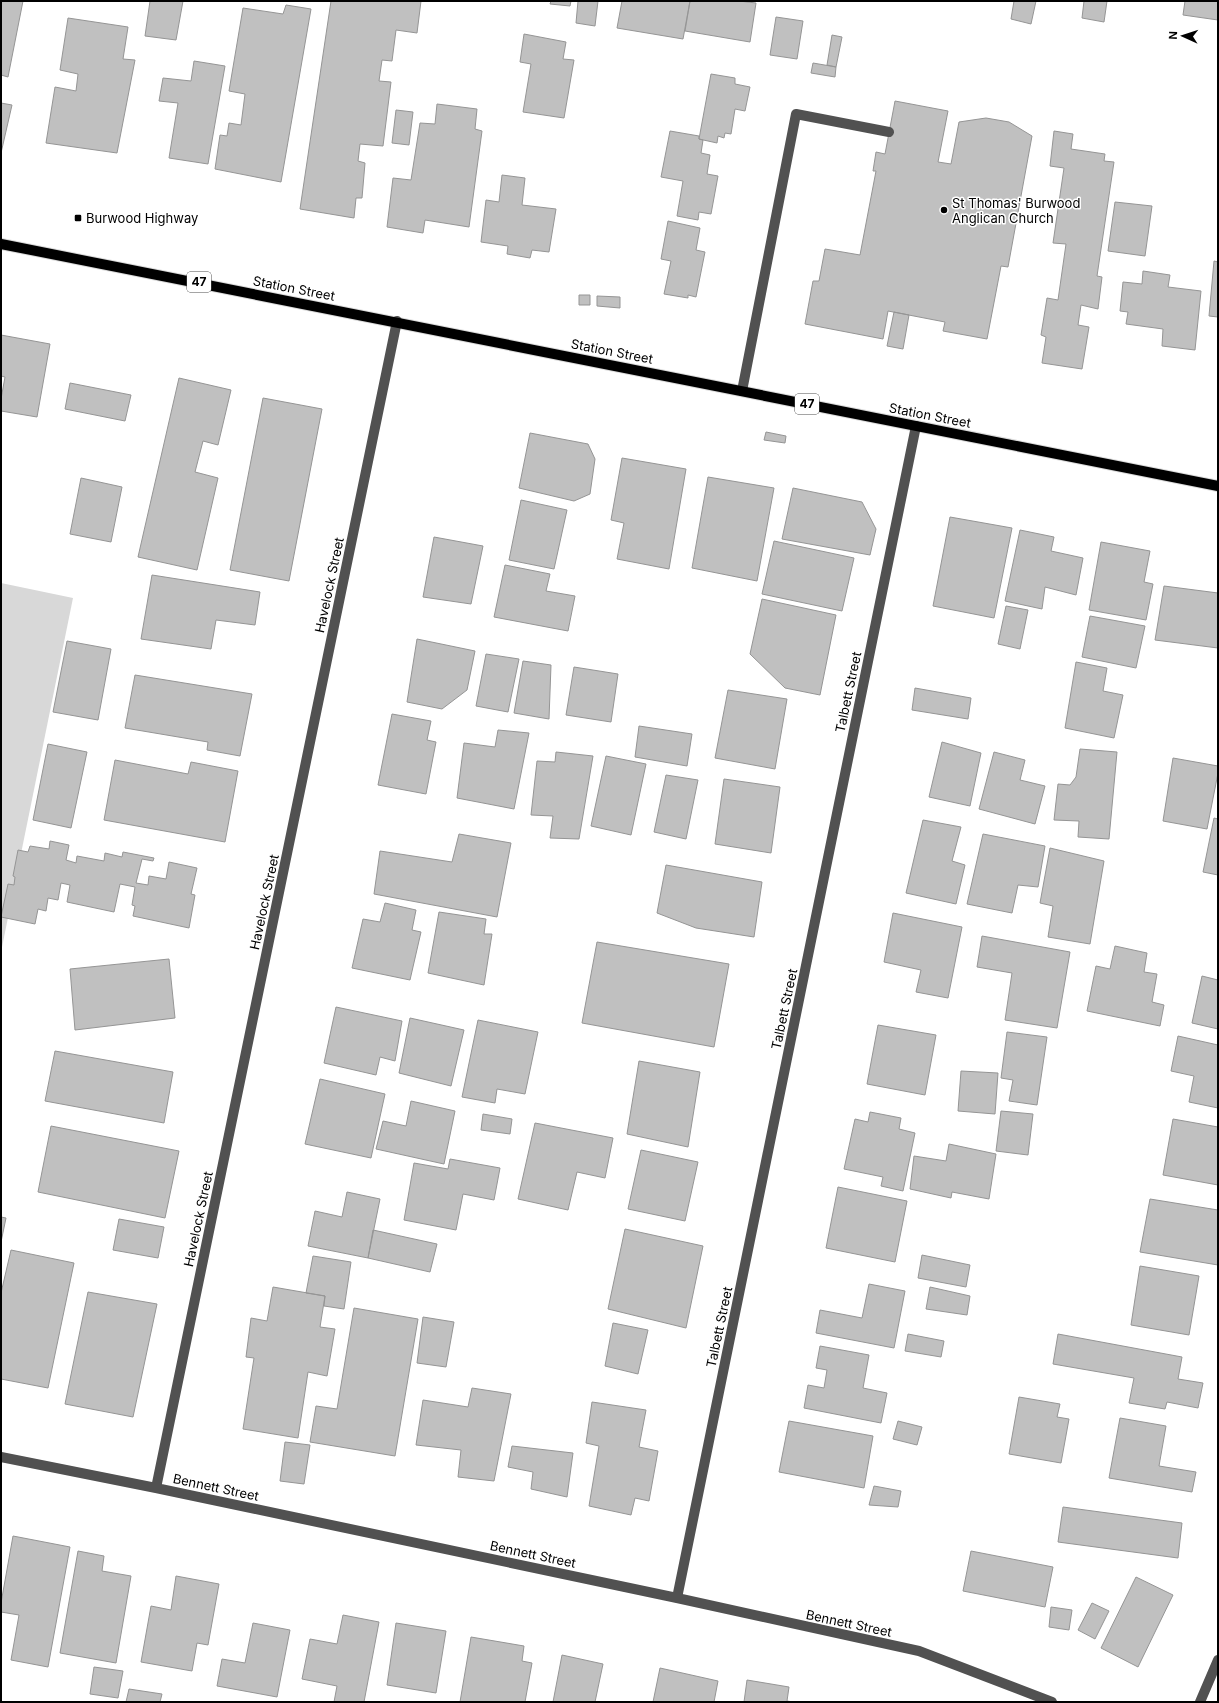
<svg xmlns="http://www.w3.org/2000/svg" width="1219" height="1703" font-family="Inter,sans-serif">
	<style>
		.green { fill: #d8d8d8 }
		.building { fill: #c0c0c0; stroke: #959595 }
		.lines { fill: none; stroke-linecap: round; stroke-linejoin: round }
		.major-casing { stroke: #dbdbdb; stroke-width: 12 }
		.minor { stroke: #515151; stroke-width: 10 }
		.major { stroke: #000; stroke-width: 10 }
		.poi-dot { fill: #000; stroke: #fff; stroke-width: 1.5 }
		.labels { text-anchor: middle; stroke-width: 3; stroke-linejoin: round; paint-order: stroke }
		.shield { fill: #fff; stroke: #4c4c4c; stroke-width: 1 }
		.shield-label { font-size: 12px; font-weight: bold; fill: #000 }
		.poi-label { font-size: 13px; fill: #000; stroke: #fff; text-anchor: start }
		.street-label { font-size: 13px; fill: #000; stroke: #fff }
	</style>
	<rect width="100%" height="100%" fill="#fff"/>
	<!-- green -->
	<path class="green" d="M1 583 73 598 1 952Z"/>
	<!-- building -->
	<path class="building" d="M1 1H23L8 77 1 75Z
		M150 1H183L176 40 145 36Z
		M331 1H421L417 33 396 30 392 61 382 60 379 81 391 82 383 146 360 144 358 161 365 163 362 198H356L354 218 300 209Z
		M551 1H571L570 6 550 4Z
		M578 1H598L595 26 576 23Z
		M622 1H690L683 39 617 28Z
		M690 1H739L756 3 750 42 685 31Z
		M1014 1H1036L1031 24 1011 19Z
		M1084 1H1107L1104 22 1082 18Z
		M1185 1H1218V20L1183 15Z
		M286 5 311 9 281 182 215 169 220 135 227 136 229 123 241 125 245 94 229 91 243 8 283 14Z
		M776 17 803 21 797 59 770 55Z
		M68 18 128 27 123 59 135 60 117 153 46 143 55 87 76 91 78 74 60 70Z
		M524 34 566 42 563 59 574 60 564 118 523 112 531 64 520 62Z
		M832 35 842 37 836 67 827 65Z
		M194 61 225 66 208 164 169 158 178 103 159 101 163 78 191 81Z
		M813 63 836 67 835 77 811 73Z
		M711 74 735 78V84L750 87 745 111 735 109 731 134 725 133 724 138 718 136 717 143 699 139Z
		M895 101 948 111 938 162 951 164 959 122 986 118 1009 122 1032 136 1008 267 1001 266 987 339 943 331 945 322 888 311 883 339 805 324 813 281H819L825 249 860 255 876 171H873L876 152 885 154Z
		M1 103 12 105 1 153Z
		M437 104 477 109 475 129 482 131 469 227 425 220 423 233 387 227 393 178 411 180 420 123 435 124Z
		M396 110 413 112 409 145 392 143Z
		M670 131 699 136V139L703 140 701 153 710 155 707 174 718 176 711 214 699 212 698 220 677 216 683 181 661 177Z
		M1054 131 1073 134 1071 149 1105 154 1104 161 1114 162 1097 276 1102 277 1098 309 1081 305 1078 325 1089 327 1082 369 1042 363 1046 337 1041 335 1047 298 1058 300 1066 244 1053 243 1064 168 1050 166Z
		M502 175 525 178 522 205 556 209 549 252 532 250 530 258 507 254 508 246 481 242 486 200 499 202Z
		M1115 202 1152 206 1145 256 1108 251Z
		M668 221 700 228 696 250 705 252 696 297 688 295V298L664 294 671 261 661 259Z
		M1214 261 1218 262V317L1209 316Z
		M1143 271 1170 275 1168 287 1201 291 1195 350 1162 346 1163 329 1126 324 1128 312 1120 311 1123 282 1142 284Z
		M579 295H590V305H579Z
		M597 296 620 297V308L597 306Z
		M894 312 909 315 903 349 887 346Z
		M1 335 50 344 37 417 1 411V399L5 377 1 376Z
		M179 378 231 390 218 445 203 441 195 472 218 478 197 570 138 557Z
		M70 383 131 395 125 421 65 409Z
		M263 398 322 409 289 581 230 570Z
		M766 432 786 436 785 443 764 440Z
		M530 433 588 444 595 459 590 494 574 501 519 488Z
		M622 458 686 469 669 569 617 559 624 523 611 520Z
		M708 477 774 488 757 581 692 568Z
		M81 478 122 487 111 542 70 534Z
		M793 488 862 502 876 529 870 555 782 539Z
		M521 500 567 510 554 569 509 560Z
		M950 517 1012 528 994 618 933 606Z
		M1020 530 1054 537 1051 551 1083 558 1076 595 1045 587 1042 609 1005 601Z
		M434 537 483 546 471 604 423 597Z
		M774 541 854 558 842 611 762 594Z
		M1101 542 1150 551 1144 582 1153 584 1146 620 1089 610Z
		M505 565 550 574 546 591 575 596 568 631 494 617Z
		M152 575 260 592 255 625 216 620 211 649 141 639Z
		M1164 586 1218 593V648L1155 640Z
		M762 599 836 615 820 695 785 688 750 654Z
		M1006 606 1028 610 1020 649 998 644Z
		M1090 616 1145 626 1136 668 1082 657Z
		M417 639 475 651 467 690 442 709 407 702Z
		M67 641 111 649 98 720 53 712Z
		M486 654 519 659 508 712 476 706Z
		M523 661 551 665 549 719 514 713Z
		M1076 662 1107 668 1103 691 1123 695 1114 738 1065 728Z
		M574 667 618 674 611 722 566 715Z
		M135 675 252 694 240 756 207 750 208 742 125 728Z
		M915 688 971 698 968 719 912 710Z
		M728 690 787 699 775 769 715 758Z
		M392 714 431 721 427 740 436 742 426 794 378 785Z
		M639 726 692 734 687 766 635 757Z
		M498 730 529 733 514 809 457 798 464 743 495 747Z
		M942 742 981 753 970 806 929 797Z
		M48 744 87 752 71 828 33 820Z
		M1080 749 1117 752 1109 839 1078 837 1079 821 1054 820 1058 784 1070 785 1076 777Z
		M556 752 593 756 579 839 550 838 553 816 531 815 537 761 555 762Z
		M994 752 1025 760 1020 780 1045 786 1035 824 979 809Z
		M606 756 646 764 631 835 591 826Z
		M1173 758 1218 766V773L1207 829 1163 821Z
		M115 760 188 774 191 762 238 771 225 842 104 820Z
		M666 775 698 780 686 839 654 832Z
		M724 779 780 787 771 853 715 844Z
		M1214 818 1218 819V875L1203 872Z
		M923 820 961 827 952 861 965 865 956 904 906 893Z
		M459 834 511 843 497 917 374 894 380 851 452 862Z
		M983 834 1045 846 1038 887 1018 885 1012 913 967 904Z
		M50 841 69 845 66 860 76 863 77 856 104 861 105 853 122 857 123 852 154 858 153 861 142 859 136 883 148 885 149 876 166 879 169 862 197 868 191 894 195 895 189 928 133 916 135 906 132 905 135 887 120 884 114 912 67 902 70 885 61 883 58 900 48 898 46 911 38 909 35 924 1 917 8 884 14 885 15 877 13 876 18 850 28 852 30 846 49 849Z
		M1050 848 1104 861 1090 944 1048 937 1053 906 1040 903Z
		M666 865 762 882 754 937 696 928 657 913Z
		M385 903 416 910 412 930 421 932 410 980 352 968 363 919 380 922Z
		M439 912 486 919 484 934H492L484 985 428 973Z
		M893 913 962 927 948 998 916 992 921 970 884 962Z
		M982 936 1070 952 1057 1028 1005 1020 1012 973 977 967Z
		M597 942 729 964 714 1047 582 1023Z
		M1115 946 1147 953 1144 972 1157 974 1152 1002 1164 1005 1160 1026 1087 1011 1096 966 1110 969Z
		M169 959 175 1018 75 1030 70 969Z
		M1202 976 1218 980V1029L1192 1023Z
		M336 1007 402 1021 395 1061 380 1057 376 1075 324 1063Z
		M410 1018 464 1030 451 1086 399 1073Z
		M478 1020 538 1032 525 1094 497 1089 495 1103 462 1097Z
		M878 1025 936 1035 925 1095 867 1084Z
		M1007 1032 1047 1037 1037 1105 1009 1101 1013 1080 1001 1078Z
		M1178 1036 1218 1045V1108L1189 1102 1194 1076 1171 1071Z
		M55 1051 173 1072 164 1123 45 1101Z
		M639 1061 700 1072 688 1147 627 1134Z
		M961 1071 998 1073 995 1114 958 1111Z
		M320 1079 385 1094 371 1158 305 1144Z
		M411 1101 455 1111 444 1164 376 1149 383 1121 406 1126Z
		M1001 1111 1033 1114 1028 1155 996 1151Z
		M870 1112 901 1118 899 1129 915 1133 903 1191 881 1186 883 1177 844 1169 855 1119 868 1122Z
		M483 1114 512 1119 510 1134 481 1130Z
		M1173 1119 1218 1127V1185L1163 1175Z
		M535 1123 613 1138 605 1178 577 1172 568 1210 518 1199Z
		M51 1126 179 1151 165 1218 38 1192Z
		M949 1144 996 1154 989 1199 952 1192 951 1198 910 1189 914 1156 946 1161Z
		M641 1150 698 1162 685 1221 628 1209Z
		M450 1159 500 1168 494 1200 463 1194 456 1230 404 1220 414 1163 448 1169Z
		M838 1187 907 1201 895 1262 826 1248Z
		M347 1192 380 1199 368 1258 308 1246 315 1211 342 1217Z
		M1150 1199 1218 1210V1265L1140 1252Z
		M1 1217 6 1218 1 1242Z
		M119 1219 164 1227 158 1258 113 1250Z
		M625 1229 703 1246 686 1328 608 1309Z
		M373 1230 437 1244 430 1272 368 1258Z
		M11 1250 74 1263 48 1388 1 1379V1293Z
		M922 1255 970 1265 966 1287 918 1278Z
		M313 1256 351 1262 344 1309 324 1306 325 1296 306 1293Z
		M1140 1266 1199 1276 1189 1335 1131 1325Z
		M869 1284 905 1291 894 1348 816 1333 820 1310 862 1318Z
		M273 1287 325 1296 320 1327 335 1329 327 1376 308 1372 298 1438 243 1429 254 1358 246 1357 251 1318 267 1321Z
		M930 1287 970 1296 967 1315 926 1309Z
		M88 1292 157 1304 133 1417 65 1404Z
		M354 1308 418 1319 395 1456 310 1442 316 1406 337 1409Z
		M423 1317 454 1322 446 1367 417 1363Z
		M613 1323 648 1330 638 1374 605 1366Z
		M908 1334 944 1341 941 1357 905 1351Z
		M1058 1334 1182 1357 1178 1379 1203 1383 1198 1408 1167 1402 1165 1409 1129 1403 1134 1378 1053 1364Z
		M820 1346 869 1355 863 1388 887 1393 881 1423 804 1408 808 1385 824 1388 827 1370 816 1368Z
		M472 1388 511 1394 494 1481 458 1477 461 1450 416 1445 423 1400 468 1407Z
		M1019 1397 1060 1404 1057 1417 1069 1419 1061 1463 1009 1454Z
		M592 1402 646 1410 639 1447 658 1451 649 1501 635 1498 631 1515 589 1506 599 1446 586 1443Z
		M1120 1418 1166 1426 1159 1466 1196 1472 1192 1492 1109 1478Z
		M789 1421 873 1436 864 1488 779 1472Z
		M898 1421 922 1427 917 1445 893 1439Z
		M285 1442 310 1445 304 1484 280 1481Z
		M512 1446 573 1453 567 1497 531 1489 533 1472 508 1467Z
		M874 1486 901 1491 898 1507 869 1505Z
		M1063 1507 1182 1523 1178 1558 1058 1542Z
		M13 1536 70 1547 48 1667 11 1660 19 1615 1 1612V1603Z
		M78 1551 104 1556 102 1571 131 1576 116 1663 60 1653Z
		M971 1551 1053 1567 1045 1607 963 1591Z
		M176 1576 219 1584 208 1645 197 1643 192 1671 141 1662 151 1606 171 1610Z
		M1136 1577 1173 1595 1138 1667 1101 1648Z
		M1092 1603 1109 1611 1095 1639 1078 1630Z
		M1051 1607 1072 1610 1069 1630 1049 1627Z
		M343 1615 379 1622 364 1702H334L337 1686 302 1679 310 1639 337 1644Z
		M253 1623 290 1630 277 1697 217 1686 222 1659 245 1663Z
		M396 1623 446 1631 436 1693 387 1685Z
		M471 1637 524 1646 522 1661 532 1663 525 1702H460Z
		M562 1655 603 1664 595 1702H553Z
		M94 1667 123 1671 118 1698 90 1694Z
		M660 1668 718 1681 714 1702H653Z
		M747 1680 789 1687 787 1701 793 1702H744Z
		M129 1689 162 1694 160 1702H126Z"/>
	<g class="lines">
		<defs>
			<path id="major" d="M1 244 1218 486"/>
		</defs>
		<!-- major casing -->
		<use href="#major" class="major-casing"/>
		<!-- minor -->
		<path class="minor" d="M742 391 796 114 889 132
			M1 1457 156 1488 677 1598 919 1651 1052 1702
			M156 1488 397 321
			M677 1598 916 426
			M1200 1702 1218 1660"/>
		<!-- major -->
		<use href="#major" class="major"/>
	</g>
	<!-- markers -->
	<g class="poi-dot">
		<circle cx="944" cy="210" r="4"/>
		<rect x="74" y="214" width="8" height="8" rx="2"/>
	</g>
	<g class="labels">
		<!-- shield labels -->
		<g class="shield">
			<rect x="187" y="272" width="24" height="20" rx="3"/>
			<rect x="795" y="394" width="24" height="20" rx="3"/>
		</g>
		<g class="shield-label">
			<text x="199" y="286">47</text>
			<text x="807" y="408">47</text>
		</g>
		<!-- poi labels -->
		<g class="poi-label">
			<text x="952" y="208">St Thomas' Burwood<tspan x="952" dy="15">Anglican Church</tspan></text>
			<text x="86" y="223">Burwood Highway</text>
		</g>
		<!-- street labels -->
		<g class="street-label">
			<text transform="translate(294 288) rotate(11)" y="5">Station Street</text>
			<text transform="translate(612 351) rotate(11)" y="5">Station Street</text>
			<text transform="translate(930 415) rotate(11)" y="5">Station Street</text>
			<text transform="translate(329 585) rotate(-78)" y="5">Havelock Street</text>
			<text transform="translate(848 692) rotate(-78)" y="5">Talbett Street</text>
			<text transform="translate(264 902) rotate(-78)" y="5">Havelock Street</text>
			<text transform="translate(784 1009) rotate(-78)" y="5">Talbett Street</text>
			<text transform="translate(198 1219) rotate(-78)" y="5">Havelock Street</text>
			<text transform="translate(719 1327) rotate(-78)" y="5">Talbett Street</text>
			<text transform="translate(216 1487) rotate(12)" y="5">Bennett Street</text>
			<text transform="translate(533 1554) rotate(12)" y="5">Bennett Street</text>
			<text transform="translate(849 1623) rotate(12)" y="5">Bennett Street</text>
		</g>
	</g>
	<!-- border -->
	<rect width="1219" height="1703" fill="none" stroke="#000000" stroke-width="4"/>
	<!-- north arrow -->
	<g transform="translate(1183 36) rotate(273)" stroke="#ffffff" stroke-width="3" paint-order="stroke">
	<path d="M0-3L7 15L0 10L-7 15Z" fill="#000000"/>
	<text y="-6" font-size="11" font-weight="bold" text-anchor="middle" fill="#000000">N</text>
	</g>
</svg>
